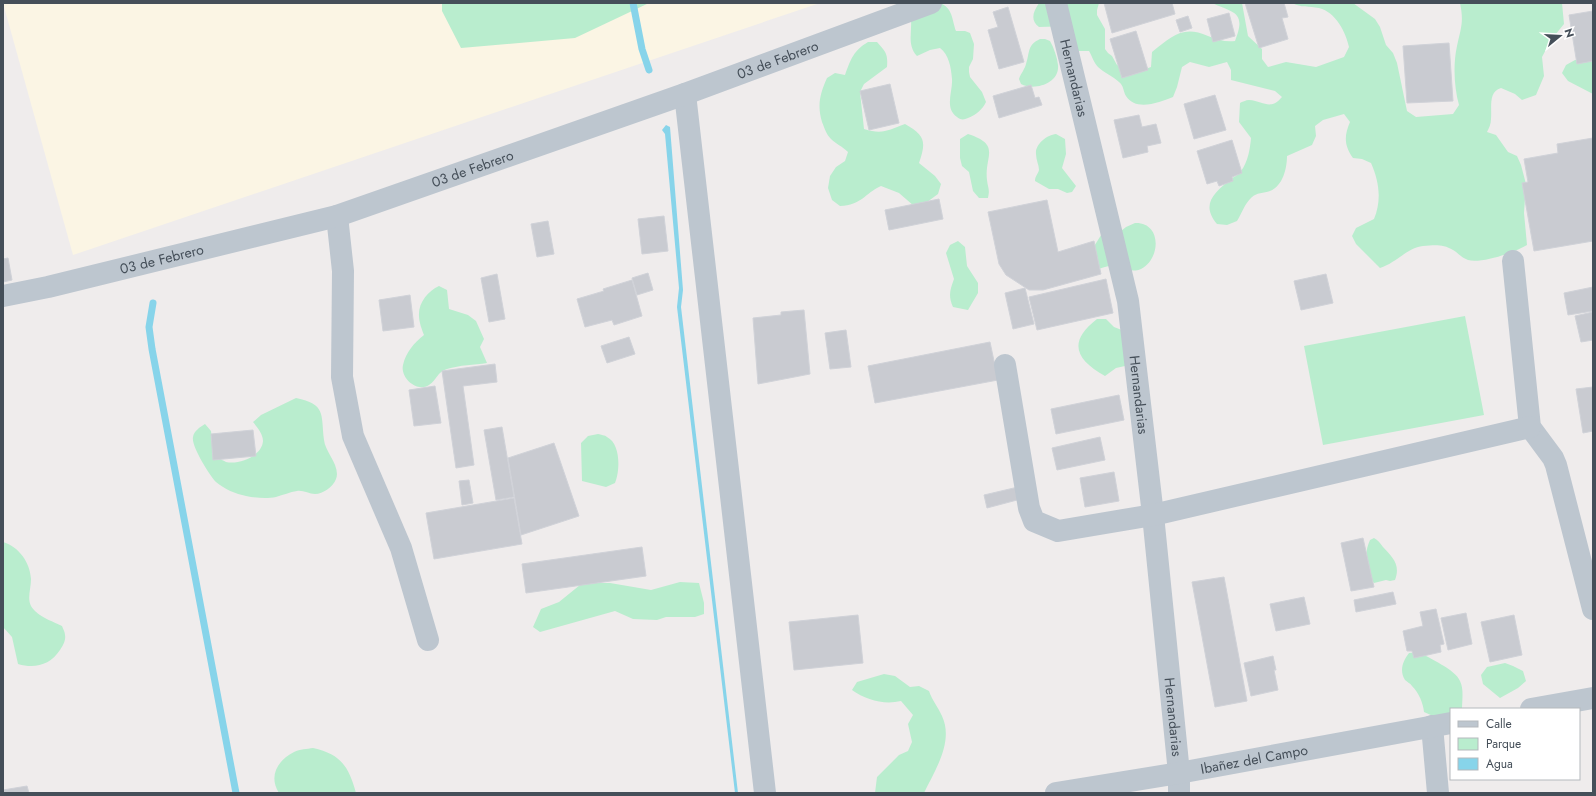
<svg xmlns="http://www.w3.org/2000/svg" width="1596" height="796" font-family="Jost,sans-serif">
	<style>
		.commercial { fill: #fbf5e4 }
		.green { fill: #b9edce }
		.water { fill: #87d4ea }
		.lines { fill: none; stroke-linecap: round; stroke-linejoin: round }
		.stream { stroke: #87d4ea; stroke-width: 7 }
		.building { fill: #c9cbd1; stroke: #d0d2d8 }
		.minor { stroke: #bdc6cf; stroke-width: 22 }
		.labels { text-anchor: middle; stroke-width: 3; stroke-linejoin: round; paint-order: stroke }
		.street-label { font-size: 14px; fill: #454f59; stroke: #fff }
	</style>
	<rect width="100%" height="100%" fill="#efecec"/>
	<!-- commercial -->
	<path class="commercial" d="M3 3H820L73 255Z"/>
	<!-- green -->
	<path class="green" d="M442 3H649L575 38 461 48 442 11Z
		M940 3C953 8 952 20 956 31H965L970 33 974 44 973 59 969 67V72L970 77 982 92 986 102C983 109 976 115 968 118 964 120 960 120 957 117 944 108 953 91 952 79 951 67 949 55 940 48L930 50 917 56C907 45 912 33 911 20Z
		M1039 3H1099L1097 10V15L1105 29V49L1108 53 1112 56 1117 65 1122 67 1143 70 1151 67 1152 52C1172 36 1183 25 1208 36 1218 40 1225 42 1235 41 1247 11 1233 13 1212 3H1242L1248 36 1262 49V59L1268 67 1286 62 1316 67 1344 57 1349 47C1346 33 1336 12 1319 8 1309 6 1301 8 1292 3H1353L1375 19 1380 27 1386 45 1393 53 1397 63 1407 111 1416 117 1453 114 1459 105C1454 87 1453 64 1457 46 1461 28 1464 22 1460 3H1562L1564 24 1551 40 1542 57 1544 76 1536 95 1522 100 1515 94 1501 88C1488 92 1492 107 1491 119 1491 124 1489 128 1487 132L1496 135 1508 152 1517 156 1521 165 1526 184 1524 213 1527 245C1516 252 1481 264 1468 260 1462 258 1458 253 1453 250 1443 244 1435 245 1423 246 1407 248 1396 263 1380 268L1356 244 1352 236 1356 228 1374 219C1382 200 1379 181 1371 163L1362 159 1353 158C1344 145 1344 136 1350 122L1344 114 1323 120 1315 126 1316 136 1312 145 1287 156C1287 168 1283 186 1270 191 1264 193 1256 193 1252 197 1245 203 1242 213 1237 221L1227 225 1217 224C1200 204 1215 192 1231 179 1235 176 1239 175 1241 171 1248 162 1250 149 1251 138L1239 122 1240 103C1242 102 1246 100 1249 100 1264 101 1270 111 1282 97L1275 91 1231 80V70L1227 62 1209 67 1190 62 1182 67 1177 87 1173 97C1160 102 1136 112 1126 96 1123 91 1124 86 1119 82 1113 76 1104 73 1098 67 1094 63 1092 56 1089 51H1079L1075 50 1071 26 1039 27C1030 20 1033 12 1039 3Z
		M1040 39H1045L1050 41C1054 48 1057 57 1058 65 1060 84 1034 91 1021 84L1019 79C1021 73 1025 69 1026 64 1030 52 1027 45 1040 39Z
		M868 42H877C886 52 888 54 887 67L864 84 860 92 864 129C883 135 888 130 905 124 926 136 926 142 919 163L935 176 941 184 938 194 923 205 914 206 899 193 881 186C864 194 862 205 840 206L832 200 828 188 830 176 836 167 845 161 848 152C842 146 836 144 831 139 826 134 825 129 822 122 817 105 820 94 827 78L835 73 845 75C851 59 853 51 868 42Z
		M1575 60H1585L1593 62V94L1568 81 1562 73 1566 65Z
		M968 134C1002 145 984 156 987 180 988 189 990 188 988 198H979L973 191 969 172 962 166 960 158V139Z
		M1056 134 1065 139 1066 154 1062 168 1076 186 1072 192 1067 193 1058 189H1049L1035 181C1035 176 1038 174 1039 170 1039 165 1036 160 1036 154 1035 144 1047 135 1056 134Z
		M1135 223C1162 222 1161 259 1141 269 1132 273 1122 268 1114 266 1108 265 1102 269 1096 269L1093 248 1103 232 1121 231 1126 227Z
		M958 241 965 247 967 266 978 283V293L968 310 953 307C948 296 950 290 954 279L946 253 950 245Z
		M439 286 447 290 449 309 468 315 476 321 484 339 480 347 487 363C474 365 460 365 447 369 437 372 437 380 429 385 417 393 400 378 403 365 406 352 414 343 424 335 422 330 419 322 419 316 418 303 428 291 439 286Z
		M1465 316 1484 415 1323 445 1304 346Z
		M1097 319H1106L1114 327 1132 334 1125 366 1116 368 1105 376C1076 360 1067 342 1097 319Z
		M296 398C326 404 321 414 324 440 325 452 341 466 336 479 333 487 323 494 315 494 309 494 303 490 297 491 290 492 283 495 276 497 267 499 256 498 246 496 236 494 224 489 216 482 210 476 191 446 193 437 194 431 200 427 205 424L211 431 212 440 218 457C220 459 224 461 226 462 239 465 262 456 263 441 263 434 257 427 253 422L261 415Z
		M598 434C601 435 605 435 607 437 621 444 620 471 615 483L606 487 582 481 581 443 588 436Z
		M1374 538C1378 540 1380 543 1383 547 1392 557 1401 564 1395 580L1390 581 1386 580 1374 583 1370 579C1370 561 1362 558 1370 540Z
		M3 542C19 547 30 562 31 579 31 591 25 602 35 611 42 618 54 622 62 626 63 629 65 632 65 635 66 640 63 646 60 650 50 665 35 669 18 664L12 637 3 627Z
		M680 582 699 583 704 603V614L695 617H666L657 620 633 619 615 611 540 632 533 627 541 609 559 602 580 585 588 583H610L651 590Z
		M1419 652C1429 658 1456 670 1460 681 1464 689 1462 700 1462 709H1451V718L1433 716 1424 712C1423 703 1419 693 1412 686 1410 683 1407 682 1405 680 1399 670 1403 661 1409 653Z
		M1505 663 1513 666 1523 671 1526 681 1518 688 1500 698 1483 684 1481 675 1487 667Z
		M884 674 895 676 910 687 919 686 929 691C932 700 938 707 942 716 954 742 935 770 924 793H875L877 777 899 755 908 751 912 742 908 724 913 715 901 701C884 705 866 700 852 690L857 682Z
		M313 748C341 754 349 767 356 793H279C268 776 278 760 294 752 300 749 307 749 313 748Z"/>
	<!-- water -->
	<path class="water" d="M666 125 670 127 683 290 681 307 738 793H735L677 307 679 288 665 134 662 130Z"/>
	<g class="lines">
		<!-- stream -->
		<path class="stream" d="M633 3 642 49 649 70
			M153 303 149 327 152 349 236 793"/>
	</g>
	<!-- building -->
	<path class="building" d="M1104 3H1172L1175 14 1112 33Z
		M1245 3H1284L1288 17 1282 18 1288 39 1259 48Z
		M1008 7 1024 62 999 69 988 30 998 27 993 12Z
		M1593 11V61L1577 64 1569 15Z
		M1229 13 1235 36 1213 42 1207 19Z
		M1188 16 1192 28 1180 32 1176 20Z
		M1136 31 1148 70 1122 78 1110 39Z
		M1449 43 1453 101 1407 103 1403 46Z
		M890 84 899 123 869 130 860 91Z
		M1031 85 1035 98 1039 97 1042 105 999 118 993 96Z
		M1215 95 1226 130 1194 139 1184 104Z
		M1139 115 1142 127 1156 124 1161 143 1147 146 1148 152 1123 158 1114 120Z
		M1593 138V241L1534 251 1522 183 1528 182 1524 159 1558 153 1557 144Z
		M1232 140 1242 173 1232 177 1233 181 1219 186 1217 181 1207 184 1197 151Z
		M939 199 943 219 889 230 885 210Z
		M1047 200 1058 252 1094 241 1101 274 1043 290H1029L1006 275 999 264 988 212Z
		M664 216 668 251 642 254 638 219Z
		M548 221 554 254 537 257 531 224Z
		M8 258 12 280 3 282V259Z
		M648 273 653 290 637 295 632 278Z
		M497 274 505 319 489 322 481 278Z
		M1326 274 1333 303 1301 310 1294 281Z
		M1106 279 1113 313 1037 330 1029 297Z
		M632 280 642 316 614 325 612 320 585 327 577 299 604 291 603 289Z
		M1593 287V311L1568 315 1564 293Z
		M1025 288 1034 324 1013 329 1005 293Z
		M410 295 414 327 383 331 379 300Z
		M804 310 810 374 758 384 753 318 781 315V312Z
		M1593 312V340L1581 342 1575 316Z
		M846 330 851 367 830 369 825 333Z
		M629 337 635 354 607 363 601 346Z
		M990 342 998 380 875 403 868 366Z
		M495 364 497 382 463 386 474 465 456 468 442 371Z
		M435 386 441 423 414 426 409 390Z
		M1593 387V431L1583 433 1576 389Z
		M1119 395 1124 420 1056 434 1051 409Z
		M502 427 514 497 496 500 484 430Z
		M253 430 256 456 213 460 211 434Z
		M1100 437 1105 460 1057 470 1052 448Z
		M554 443 579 516 521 535 508 458Z
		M1114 472 1119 501 1085 507 1080 478Z
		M469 480 473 503 462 505 459 481Z
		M1018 487 1021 499 987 508 984 495Z
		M514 498 522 544 434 559 426 513Z
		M1363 538 1374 587 1351 591 1341 543Z
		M642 547 646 576 526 593 522 564Z
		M1224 577 1247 701 1215 707 1192 582Z
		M1393 592 1396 604 1356 612 1354 600Z
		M1304 597 1310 624 1276 631 1270 604Z
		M1436 609 1444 644 1440 645 1441 652 1414 658 1412 651H1407L1403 631 1423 626 1420 612Z
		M1466 613 1472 644 1448 650 1441 618Z
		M858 615 863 663 794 670 789 622Z
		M1514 615 1522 655 1490 662 1481 622Z
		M1273 656 1276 670H1274L1278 690 1251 696 1244 663Z
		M27 786 29 793H3V790Z"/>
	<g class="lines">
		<!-- minor -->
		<g class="minor">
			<path id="s1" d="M1056 3 1128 301 1153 515 1179 773V793"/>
			<path d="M685 94 765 793"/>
			<path d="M337 216 343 271 342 377 353 436 401 548 428 640"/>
			<path d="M1513 261 1530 427 1553 458 1556 465 1593 609"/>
			<path id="s2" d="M3 296 48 287 337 216 685 94 931 3"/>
			<path d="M1005 365 1029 508 1034 521 1058 531 1153 515 1530 427"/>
			<path d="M1531 709 1593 698"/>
			<path d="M1432 726 1438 793"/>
			<path id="s3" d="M1056 793 1179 773 1451 723"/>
		</g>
	</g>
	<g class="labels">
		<!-- street labels -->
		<g class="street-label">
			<text dy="5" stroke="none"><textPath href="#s2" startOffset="811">03 de Febrero</textPath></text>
			<text dy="5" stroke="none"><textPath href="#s1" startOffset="77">Hernandarias</textPath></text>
			<text dy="5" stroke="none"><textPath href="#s2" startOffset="487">03 de Febrero</textPath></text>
			<text dy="5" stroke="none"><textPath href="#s2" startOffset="163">03 de Febrero</textPath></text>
			<text dy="5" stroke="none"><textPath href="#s1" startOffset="401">Hernandarias</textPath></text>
			<text dy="5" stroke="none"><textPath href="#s1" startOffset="725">Hernandarias</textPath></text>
			<text dy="5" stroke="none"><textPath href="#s3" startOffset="201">Ibañez del Campo</textPath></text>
		</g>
	</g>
	<!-- border -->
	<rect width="1596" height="796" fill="none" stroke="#454f59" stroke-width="8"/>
	<!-- legend -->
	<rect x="1450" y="708" width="130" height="72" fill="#ffffff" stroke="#b5b9bd"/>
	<rect x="1458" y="721" width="20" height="6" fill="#bdc6cf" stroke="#b5b9bd"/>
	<text x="1486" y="728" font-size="12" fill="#454f59">Calle</text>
	<rect x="1458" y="738" width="20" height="12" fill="#b9edce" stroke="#b5b9bd"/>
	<text x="1486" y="748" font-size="12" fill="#454f59">Parque</text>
	<rect x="1458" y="758" width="20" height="12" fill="#87d4ea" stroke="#b5b9bd"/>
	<text x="1486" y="768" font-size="12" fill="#454f59">Agua</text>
	<!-- north arrow -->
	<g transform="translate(1560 36) rotate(72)" stroke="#ffffff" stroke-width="3" paint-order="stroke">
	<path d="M0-3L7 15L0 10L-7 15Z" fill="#454f59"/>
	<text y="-6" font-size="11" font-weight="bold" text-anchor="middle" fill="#454f59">N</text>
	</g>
</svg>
